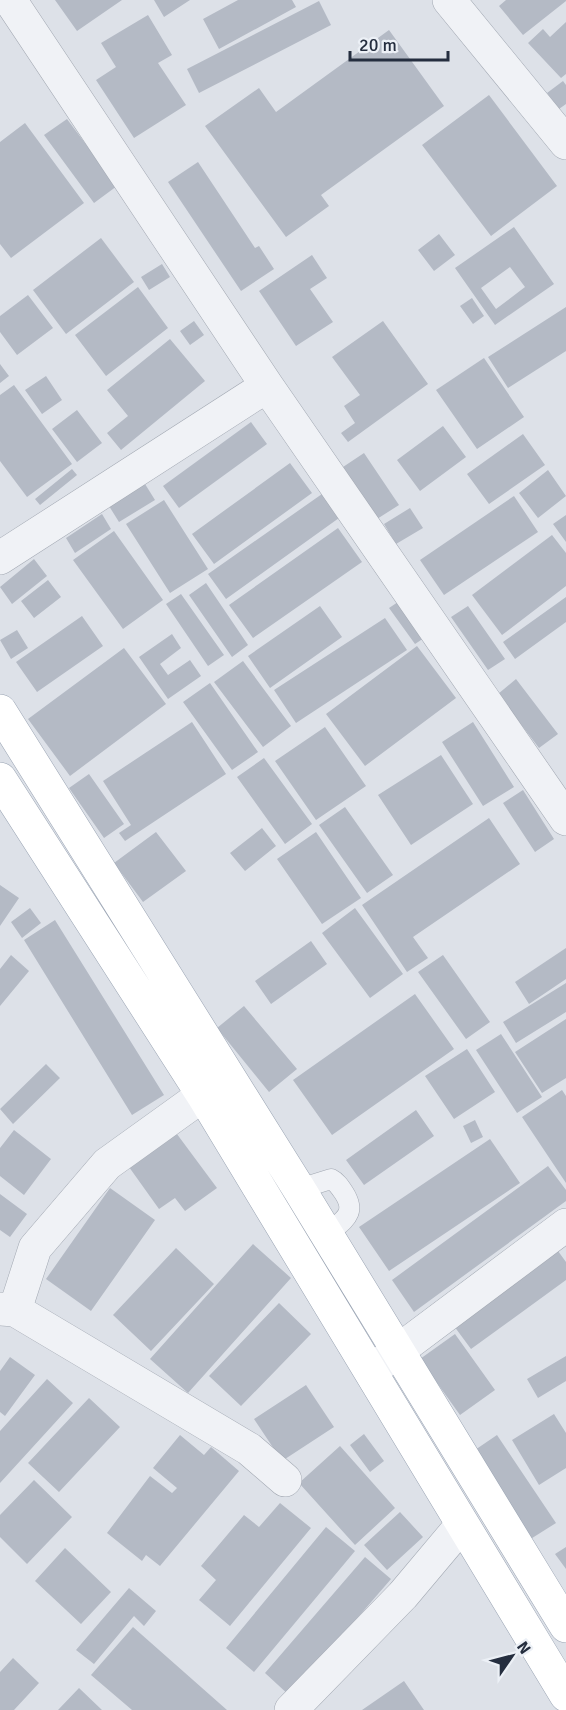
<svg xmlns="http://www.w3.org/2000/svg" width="566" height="1710" font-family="Signika,sans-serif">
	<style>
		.building { fill: #b4bac5; fill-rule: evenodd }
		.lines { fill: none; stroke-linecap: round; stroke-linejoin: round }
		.service-casing { stroke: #a2a8b2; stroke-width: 21 }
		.minor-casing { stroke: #a2a8b2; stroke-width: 34 }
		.primary-casing { stroke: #9ba5b4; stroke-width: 34 }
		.service { stroke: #f0f2f6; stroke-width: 20 }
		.minor { stroke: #f0f2f6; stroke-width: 33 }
		.primary { stroke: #fff; stroke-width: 33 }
	</style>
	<rect width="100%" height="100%" fill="#dde1e8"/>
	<!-- building -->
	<path class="building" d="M55 0H122L77 31Z
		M154 0H190L164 17Z
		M238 0H292L296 7 219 49 203 19Z
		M506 0H566V1L523 35 499 6Z
		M319 1 331 25 199 93 187 69Z
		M148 15 172 55 158 63 186 105 134 138 96 80 116 67 101 43Z
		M566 22V74L561 78 528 43 543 29 550 37Z
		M389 30 444 106 321 195 329 206 286 237 205 126 259 88 276 112Z
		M563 81 566 85V104L559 109 547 93Z
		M489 95 557 186 491 236 422 145Z
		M67 119 117 186 94 203 44 135Z
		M25 123 84 203 11 258 0 244V142Z
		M198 162 255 248 259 246 274 269 241 291 168 182Z
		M514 227 554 284 495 325 455 268ZM510 267 525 287 496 309 481 288Z
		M439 234 455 255 434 271 418 250Z
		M101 238 134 282 66 334 33 290Z
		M312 255 327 278 310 289 333 322 296 346 259 291Z
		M162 264 170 277 149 290 141 277Z
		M138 287 168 328 106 376 75 335Z
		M28 295 53 328 17 355 0 332V316Z
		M472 298 484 316 473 324 460 306Z
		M566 307V351L508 388 488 357Z
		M194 321 204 335 190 345 180 331Z
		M383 321 428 384 348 442 341 433 355 423 344 406 360 395 332 357Z
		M170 339 205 381 121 450 107 433 128 416 107 390Z
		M484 358 524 417 477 449 436 390Z
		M0 364 9 376 0 383Z
		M46 376 62 400 42 414 25 390Z
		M14 385 72 464 27 497 0 461V395Z
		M77 410 102 443 77 462 52 429Z
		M251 422 267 444 179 508 163 486Z
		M443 426 466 457 420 491 397 460Z
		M523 434 545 465 489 504 467 474Z
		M364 453 399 505 377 519 343 467Z
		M290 463 312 493 214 564 192 534Z
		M72 469 77 475 40 505 35 499Z
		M548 470 566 496 538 518 519 493Z
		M145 484 155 500 119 522 109 506Z
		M322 494 339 518 226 599 208 574Z
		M514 496 538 532 444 595 420 560Z
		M164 500 208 569 170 593 126 524Z
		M410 508 423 528 396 544 384 524Z
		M102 514 111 529 75 553 66 538Z
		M566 515V542L553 524Z
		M338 528 362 562 253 638 229 605Z
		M114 531 163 600 123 629 73 560Z
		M552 535 566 553V586L502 635 472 595Z
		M34 559 47 576 12 604 0 587Z
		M48 580 61 597 34 618 21 601Z
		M206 583 248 645 232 657 189 595Z
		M181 594 224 655 208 666 166 604Z
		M566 597V622L515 659 503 642Z
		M398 602 424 638 415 644 389 608Z
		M320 606 342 637 270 688 248 656Z
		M468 606 505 659 488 670 451 617Z
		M82 616 103 646 37 692 16 662Z
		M385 618 407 650 296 723 274 690Z
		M17 630 28 648 11 659 0 640Z
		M172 634 181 648 160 664 168 675 190 660 201 676 168 699 139 657Z
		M417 646 456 698 365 766 326 714Z
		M124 648 166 704 70 776 28 719Z
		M243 661 291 726 263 747 214 682Z
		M516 679 558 734 539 748 498 694Z
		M210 683 258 752 232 770 183 702Z
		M192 722 226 774 125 841 119 833 131 825 103 781Z
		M473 722 514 787 483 806 442 742Z
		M325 727 366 786 316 820 275 761Z
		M441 755 473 804 411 845 378 795Z
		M264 758 312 824 285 844 237 777Z
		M89 774 124 824 104 838 69 788Z
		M523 790 554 839 535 852 503 803Z
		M345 807 393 875 367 893 319 825Z
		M489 818 520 864 413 937 428 958 407 972 362 905Z
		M262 828 276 846 245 871 230 853Z
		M156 832 186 871 143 902 114 863Z
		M316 832 361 898 322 924 277 859Z
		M0 885 19 898 0 926Z
		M30 908 41 923 22 938 11 922Z
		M355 908 403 974 370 998 322 933Z
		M55 920 164 1095 132 1115 24 940Z
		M311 941 327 964 271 1004 255 981Z
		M566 948V979L529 1004 515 982Z
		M11 955 29 971 0 1006V969Z
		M443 955 490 1022 466 1039 418 972Z
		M566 983V1012L516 1043 503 1022Z
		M415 994 454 1049 332 1135 293 1080Z
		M244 1006 297 1069 269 1092 217 1028Z
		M566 1019V1078L542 1093 515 1052Z
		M501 1034 542 1097 517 1113 476 1050Z
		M467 1049 495 1092 454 1119 425 1076Z
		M46 1064 60 1078 13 1124 0 1109Z
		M562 1090 566 1096V1183L522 1117Z
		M416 1110 434 1136 364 1185 346 1160Z
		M475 1120 483 1137 471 1143 463 1126Z
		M171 1126 217 1188 185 1211 175 1198 159 1209 124 1160Z
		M14 1130 51 1159 24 1195 0 1176V1148Z
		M490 1139 520 1183 389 1271 359 1227Z
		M548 1166 566 1190V1201L414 1312 392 1280Z
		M110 1188 155 1220 91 1311 46 1279Z
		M0 1194 27 1214 10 1237 0 1230Z
		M253 1244 291 1278 188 1393 150 1359Z
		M176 1248 214 1284 151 1351 113 1315Z
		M558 1251 566 1262V1280L471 1349 454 1326Z
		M279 1303 311 1334 241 1406 209 1376Z
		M455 1334 495 1390 460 1415 420 1359Z
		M566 1356V1381L538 1398 527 1379Z
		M10 1357 35 1375 5 1416 0 1412V1371Z
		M47 1379 73 1403 0 1483V1431Z
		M306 1385 334 1427 282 1461 254 1419Z
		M89 1398 120 1427 59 1492 28 1463Z
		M554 1414 566 1433V1468L539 1485 512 1440Z
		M364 1434 384 1461 370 1472 350 1445Z
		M180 1435 204 1455 211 1447 239 1471 160 1566 146 1555 142 1561 107 1533 150 1476 172 1493 177 1488 153 1468Z
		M497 1435 556 1523 529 1540 472 1452Z
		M340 1446 395 1508 355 1545 299 1483Z
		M34 1480 72 1517 27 1564 0 1537V1515Z
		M280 1503 311 1528 230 1626 199 1600 216 1580 201 1566 244 1515 259 1527Z
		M400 1512 423 1537 387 1570 364 1545Z
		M326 1527 355 1551 254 1672 226 1648Z
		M566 1547V1569L555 1554Z
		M65 1548 111 1592 81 1624 35 1581Z
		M365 1557 391 1579 290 1696 265 1673Z
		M129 1588 156 1611 144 1626 134 1616 94 1664 76 1650Z
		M133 1627 227 1710H132L91 1675Z
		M13 1658 39 1683 14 1710H0V1672Z
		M404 1681 424 1710H362Z
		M79 1688 102 1710H58Z"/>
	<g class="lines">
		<defs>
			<path id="service" d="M299 1189 331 1179C337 1182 340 1187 344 1193 358 1215 342 1220 327 1235"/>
			<path id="minor" d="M10 0 267 386 566 819
				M449 0 566 143
				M0 558 267 386
				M0 1309 15 1310 35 1248 107 1164 203 1095
				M15 1310 249 1449 285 1480
				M375 1368 566 1225
				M291 1710 403 1595 461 1526"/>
			<path id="primary" d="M0 711 299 1189 566 1626
				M0 779 203 1095 566 1695"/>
		</defs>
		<!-- service casing -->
		<use href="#service" class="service-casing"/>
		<!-- minor casing -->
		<use href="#minor" class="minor-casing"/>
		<!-- primary casing -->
		<use href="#primary" class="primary-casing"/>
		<!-- service -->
		<use href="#service" class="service"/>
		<!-- minor -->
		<use href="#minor" class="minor"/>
		<!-- primary -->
		<use href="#primary" class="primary"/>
	</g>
	<!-- north arrow -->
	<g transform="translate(512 1656) rotate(55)" stroke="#ecf0f6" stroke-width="4.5" paint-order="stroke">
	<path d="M0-4.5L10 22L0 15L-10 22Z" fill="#252e3f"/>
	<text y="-9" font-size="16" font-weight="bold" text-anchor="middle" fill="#252e3f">N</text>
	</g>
	<!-- scale -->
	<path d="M350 51v9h98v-9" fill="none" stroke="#252e3f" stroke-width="3"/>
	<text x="359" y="51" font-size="18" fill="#252e3f" stroke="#ecf0f6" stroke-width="4.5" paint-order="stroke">20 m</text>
</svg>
